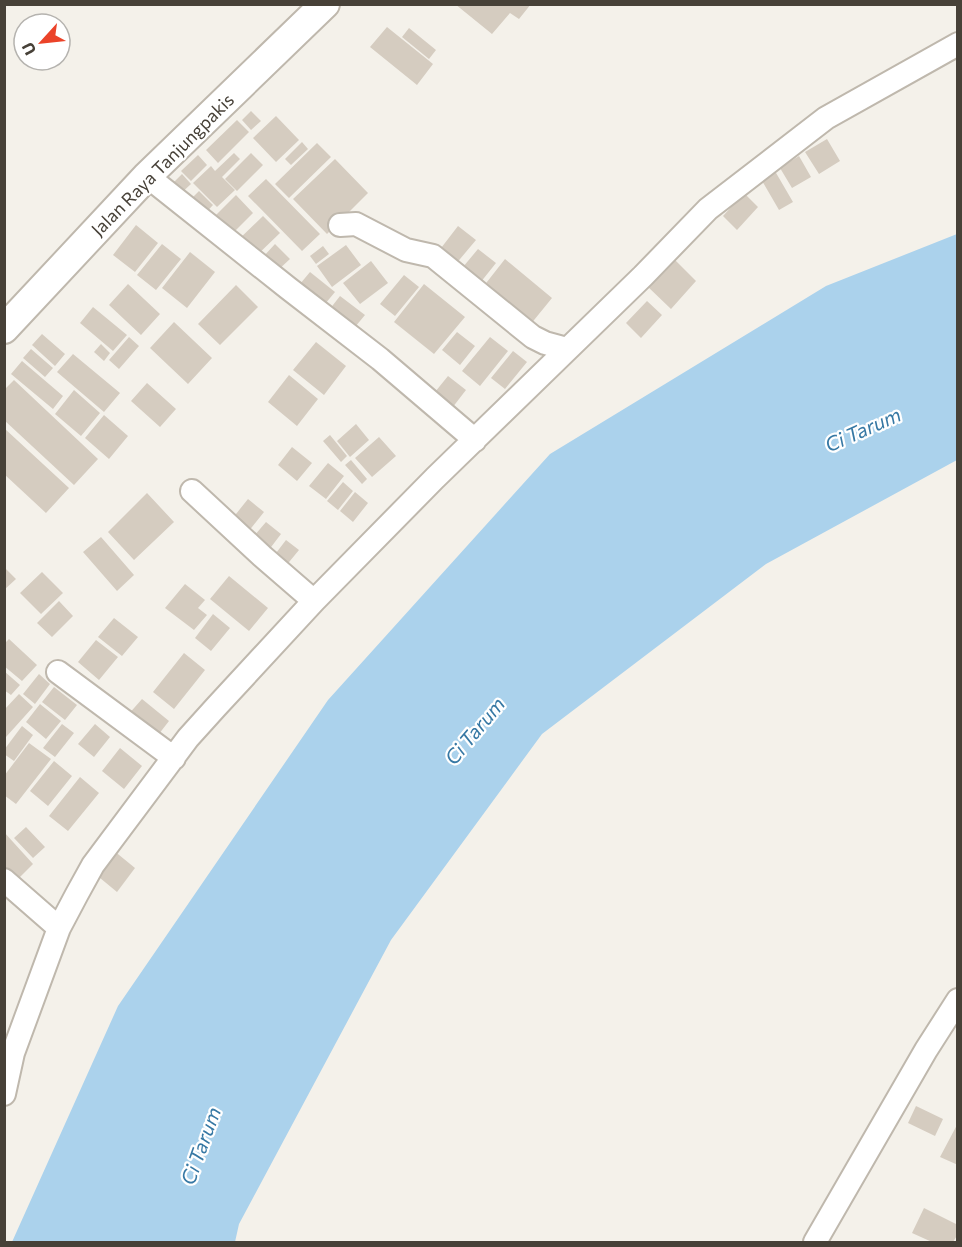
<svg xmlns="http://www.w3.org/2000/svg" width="962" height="1247" font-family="Commissioner,sans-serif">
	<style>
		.water { fill: #abd2ec }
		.building { fill: #d5ccc0 }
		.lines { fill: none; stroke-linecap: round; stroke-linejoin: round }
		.minor-casing { stroke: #bfb8ad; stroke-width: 26 }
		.tertiary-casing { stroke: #bfb8ad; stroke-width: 32 }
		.minor { stroke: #fff; stroke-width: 22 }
		.tertiary { stroke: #fff; stroke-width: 28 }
		.labels { text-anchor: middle; stroke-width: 4.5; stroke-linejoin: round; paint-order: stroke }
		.street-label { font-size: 18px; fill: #474138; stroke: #fff }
		.water-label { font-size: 20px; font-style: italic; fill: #3678a4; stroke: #fff }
	</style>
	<rect width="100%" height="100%" fill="#f4f1ea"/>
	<!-- water -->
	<path class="water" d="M957 234V460L766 564 542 734 391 940 239 1224 235 1242H12L118 1006 328 700 550 454 826 286Z"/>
	<!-- building -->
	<path class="building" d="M455 4H531L519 19 510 13 492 34Z
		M387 27 433 64 417 85 370 47Z
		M409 28 436 50 429 59 402 37Z
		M251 111 261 121 251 130 242 120Z
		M276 116 299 140 276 162 253 138Z
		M237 120 249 132 218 163 206 150Z
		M827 139 840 161 819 174 805 152Z
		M302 142 308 149 291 165 285 159Z
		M317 143 331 157 289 198 275 184Z
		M234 153 240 159 222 177 235 190 217 207 193 183 211 166 215 171Z
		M251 153 263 165 237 191 225 179Z
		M198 155 207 165 191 181 181 171Z
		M799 156 811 177 792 188 780 168Z
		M335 159 368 193 327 234 293 199Z
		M772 166 793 202 779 210 758 174Z
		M182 174 191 184 177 197 168 188Z
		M266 179 320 234 302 251 248 196Z
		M199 191 213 205 201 218 187 203Z
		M744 193 758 207 737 230 723 216Z
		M236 195 253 213 228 238 211 220Z
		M263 216 280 233 253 259 236 242Z
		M136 225 158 243 135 272 113 255Z
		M458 226 476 240 455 265 438 252Z
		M162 244 181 259 156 290 137 275Z
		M275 244 290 259 277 271 263 257Z
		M346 245 361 265 332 287 317 266Z
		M323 246 329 254 316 264 310 256Z
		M478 249 496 263 476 288 458 273Z
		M190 252 215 272 187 308 162 288Z
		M672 257 696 281 671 309 646 285Z
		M505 259 552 298 530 325 483 287Z
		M371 261 388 283 360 304 343 283Z
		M310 272 335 292 320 310 295 290Z
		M404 275 419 287 395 316 380 304Z
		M128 284 160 314 141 335 109 305Z
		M424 284 465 317 434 354 394 322Z
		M236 285 258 307 220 345 198 324Z
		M340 296 365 315 350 333 326 314Z
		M647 301 662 315 641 338 626 323Z
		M93 307 127 335 113 351 80 323Z
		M174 322 212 358 188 384 150 348Z
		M457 332 475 346 460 365 442 350Z
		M42 334 65 354 55 366 32 345Z
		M129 337 139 346 119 369 109 360Z
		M490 337 508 351 480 386 462 371Z
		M316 342 346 366 324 395 293 370Z
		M101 344 110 353 104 361 94 352Z
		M31 349 53 368 45 377 23 358Z
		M513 351 527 362 505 389 491 378Z
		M73 354 120 393 104 412 57 372Z
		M22 361 63 396 53 409 11 374Z
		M289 375 318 399 297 426 268 402Z
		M448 376 466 390 449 412 431 397Z
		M14 380 98 459 74 485 4 420V390Z
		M147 383 176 409 160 427 131 401Z
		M74 390 100 413 81 436 55 414Z
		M104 415 128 436 109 459 85 438Z
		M356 424 369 440 350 457 337 441Z
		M4 428 69 488 46 513 4 474Z
		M330 435 347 456 341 462 323 441Z
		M379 437 396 456 372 477 355 458Z
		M292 447 312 463 297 481 278 465Z
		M351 460 367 479 362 484 345 465Z
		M328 463 344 476 326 499 309 486Z
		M343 482 353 491 338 510 327 501Z
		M355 492 368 503 353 522 340 511Z
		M147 493 174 522 134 560 108 532Z
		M248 499 264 512 248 532 232 519Z
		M266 522 281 534 265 555 249 542Z
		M101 537 134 575 117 591 83 552Z
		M286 540 299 550 285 567 273 557Z
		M4 567 16 579 4 590Z
		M42 572 63 593 41 614 20 593Z
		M229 576 268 608 249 631 210 599Z
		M185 584 205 600 198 608 207 615 194 630 165 608Z
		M59 601 73 616 52 637 37 623Z
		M213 614 230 628 211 651 195 638Z
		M114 618 138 637 122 656 98 637Z
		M9 639 37 665 22 681 4 666V644Z
		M96 640 118 657 99 680 78 662Z
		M184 653 205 670 174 709 153 692Z
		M4 671 20 685 11 695 4 690Z
		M39 674 50 684 35 704 23 694Z
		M54 687 77 705 65 720 42 702Z
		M19 694 33 707 6 737 4 735V710Z
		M142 699 169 721 155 739 127 716Z
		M40 704 61 721 46 739 26 722Z
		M62 724 74 733 55 757 43 748Z
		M95 724 110 737 94 757 78 744Z
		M22 726 33 735 14 761 4 754V750Z
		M29 743 51 759 16 804 4 795V776Z
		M120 748 142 766 124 789 102 771Z
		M54 761 72 776 48 806 30 791Z
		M80 777 99 793 68 831 49 816Z
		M26 827 45 847 33 858 14 838Z
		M4 832 33 864 16 881 4 869Z
		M113 850 135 868 117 892 94 873Z
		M916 1106 943 1119 935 1136 908 1123Z
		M958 1123V1165L940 1157Z
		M924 1208 958 1225V1234L953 1242H932L912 1233Z"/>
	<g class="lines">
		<defs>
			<path id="minor" d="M147 176 288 288 380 359 475 440
				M340 225 356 224 406 250 433 256 533 337 545 343 567 349
				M192 491 262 556 314 601
				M58 672 174 758
				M4 880 59 928
				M4 1094 13 1053 59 928 77 894 93 865 188 738 216 707 314 601 435 478 643 276 708 209 826 118 958 44
				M815 1242 926 1050 958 1000"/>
			<path id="tertiary" d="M4 329 147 176 325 4"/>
		</defs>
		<!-- minor casing -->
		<use href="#minor" class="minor-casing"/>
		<!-- tertiary casing -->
		<use href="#tertiary" class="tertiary-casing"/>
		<!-- minor -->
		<use href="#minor" class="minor"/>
		<!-- tertiary -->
		<use href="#tertiary" class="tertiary"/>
	</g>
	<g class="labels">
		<!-- street labels -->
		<g class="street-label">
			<text transform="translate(163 165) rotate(-45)" y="6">Jalan Raya Tanjungpakis</text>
		</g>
		<!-- water labels -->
		<g class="water-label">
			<text transform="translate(863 430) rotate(-24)" y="7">Ci Tarum</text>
			<text transform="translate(475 731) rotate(-50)" y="7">Ci Tarum</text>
			<text transform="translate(201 1146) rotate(-70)" y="7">Ci Tarum</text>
		</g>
	</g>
	<!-- border -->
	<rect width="962" height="1247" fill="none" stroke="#474138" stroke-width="12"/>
	<!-- north arrow -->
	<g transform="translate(42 42) rotate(243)"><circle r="28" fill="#ffffff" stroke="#b5b3af" stroke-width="1.5"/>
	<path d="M0-4.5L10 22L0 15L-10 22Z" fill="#eb4329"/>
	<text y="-9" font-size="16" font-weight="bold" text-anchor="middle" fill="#474138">U</text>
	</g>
</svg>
